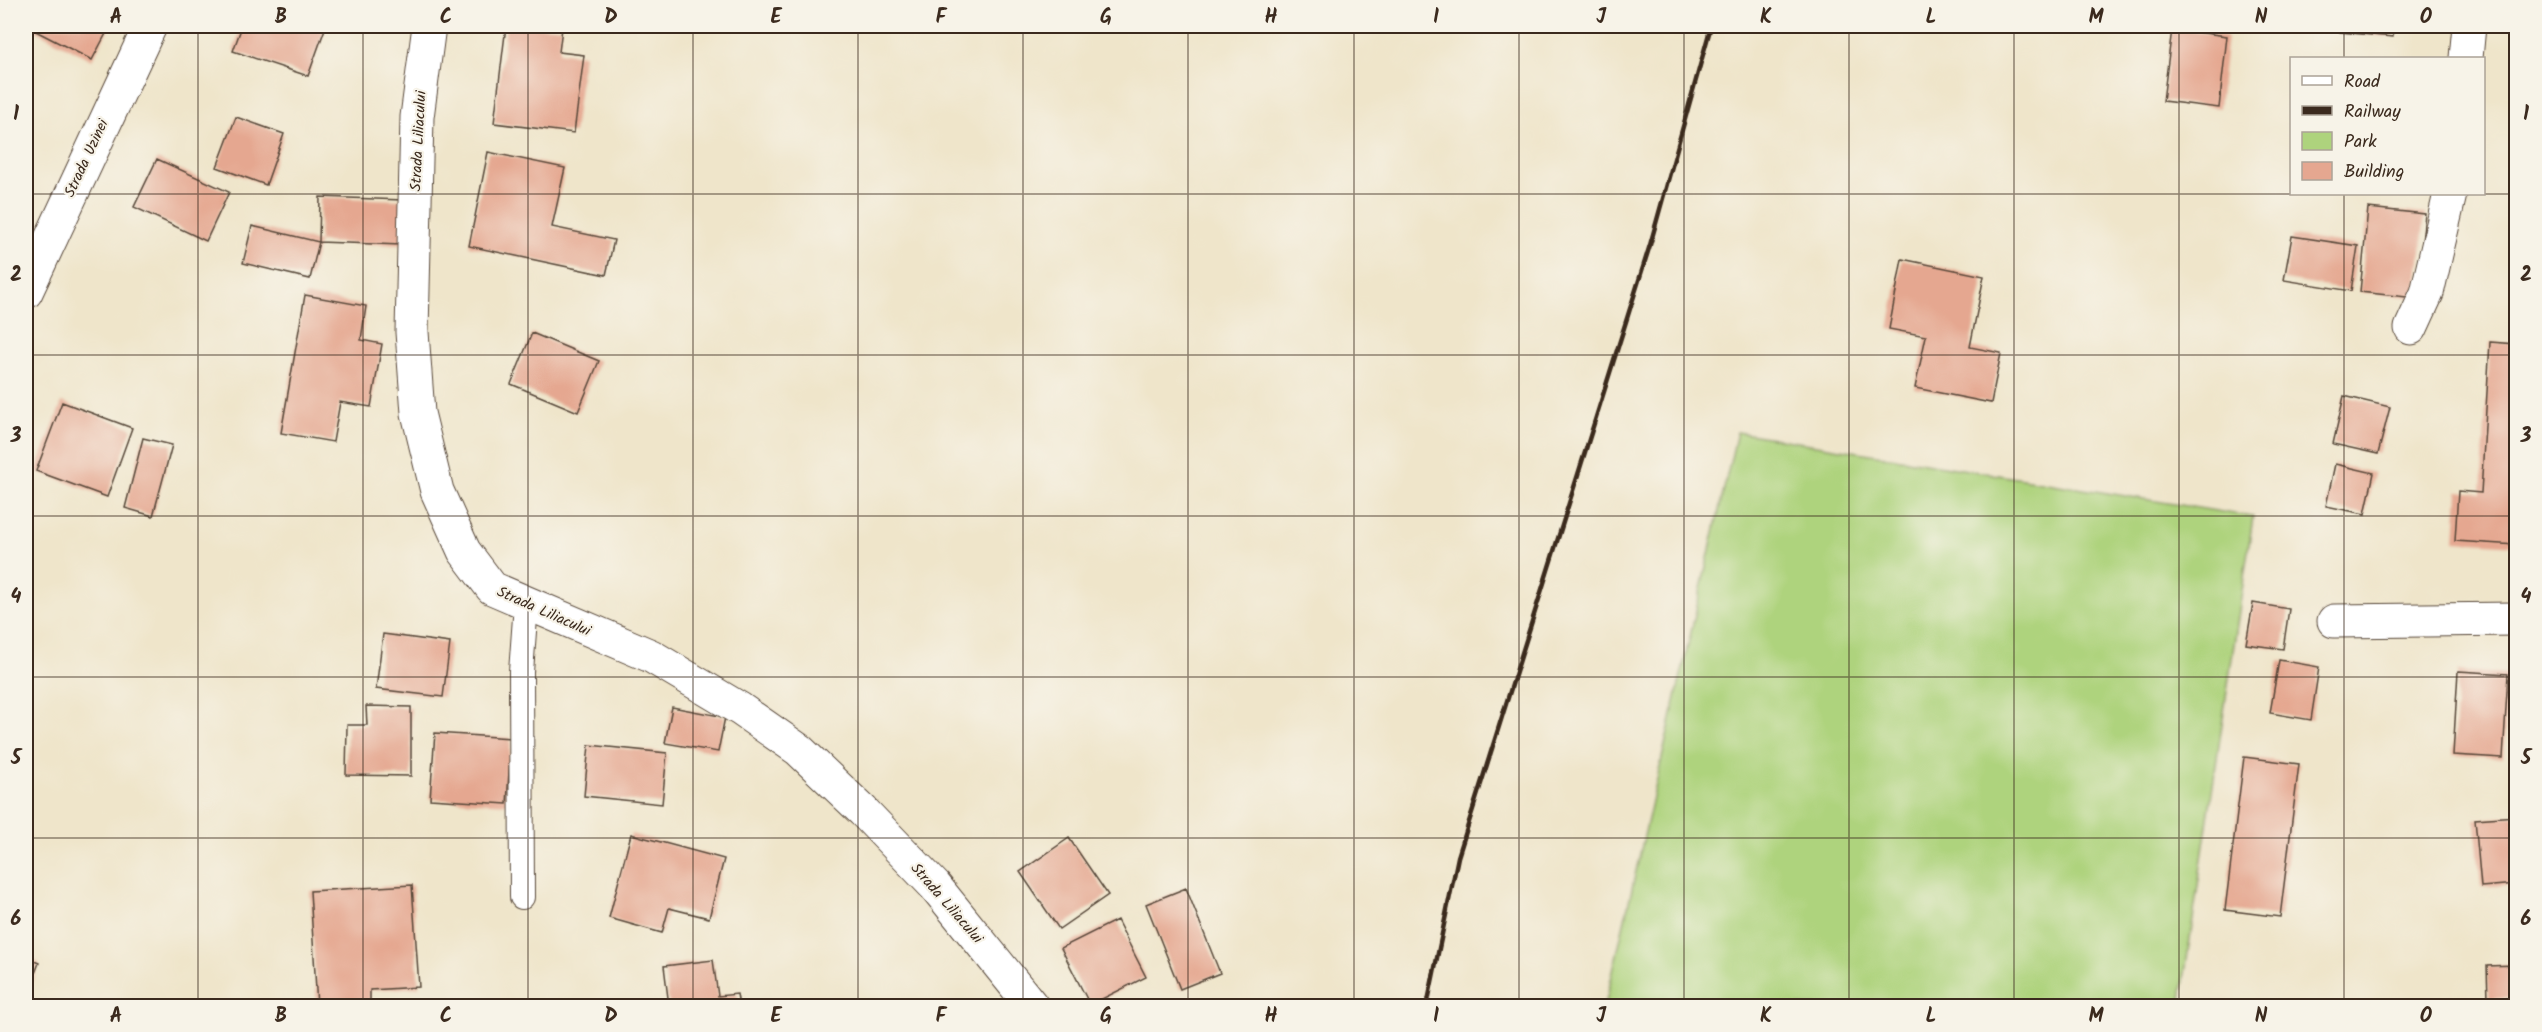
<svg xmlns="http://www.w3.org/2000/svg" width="2542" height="1032" font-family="Kalam,sans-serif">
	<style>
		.green { fill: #aed37d; stroke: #747e4e; stroke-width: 1.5 }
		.building { fill: #e5a790 }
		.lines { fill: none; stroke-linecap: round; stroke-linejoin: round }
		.service-casing { stroke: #564638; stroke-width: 26 }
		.minor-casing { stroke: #564638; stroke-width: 35 }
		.service { stroke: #fff; stroke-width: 24 }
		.minor { stroke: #fff; stroke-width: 33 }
		.rail { stroke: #3b2a1e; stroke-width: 4.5 }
		.grid { fill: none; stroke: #3b2a1e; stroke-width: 1.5; stroke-opacity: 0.55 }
		.labels { text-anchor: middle; stroke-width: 4.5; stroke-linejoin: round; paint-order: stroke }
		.street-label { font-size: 15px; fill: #3b2a1e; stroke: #f7f3e8 }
		.neatline { fill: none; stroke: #3b2a1e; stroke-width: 2 }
		.grid-label { font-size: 20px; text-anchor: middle; font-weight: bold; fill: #3b2a1e }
	</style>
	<rect width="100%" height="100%" fill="#f7f3e8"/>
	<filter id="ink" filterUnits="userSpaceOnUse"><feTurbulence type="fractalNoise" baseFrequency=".0167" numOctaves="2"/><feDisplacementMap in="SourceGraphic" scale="12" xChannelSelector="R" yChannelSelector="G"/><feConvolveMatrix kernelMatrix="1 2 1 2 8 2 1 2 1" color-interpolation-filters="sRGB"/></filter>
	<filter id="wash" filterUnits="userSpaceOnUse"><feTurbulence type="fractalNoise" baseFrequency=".008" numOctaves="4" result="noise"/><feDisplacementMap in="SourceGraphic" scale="24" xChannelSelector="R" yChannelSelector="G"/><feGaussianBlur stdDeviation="1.35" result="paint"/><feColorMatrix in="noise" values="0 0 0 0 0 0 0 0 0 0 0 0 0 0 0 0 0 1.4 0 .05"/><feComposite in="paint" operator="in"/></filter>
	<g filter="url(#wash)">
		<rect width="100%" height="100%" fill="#efe5ca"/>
		<!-- green -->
		<path class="green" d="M1737 432 2253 517 2180 1006H1605Z"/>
		<g id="blocks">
			<!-- building -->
			<path class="building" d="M26 26H110L92 60Z
				M242 26H326L308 76 233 51Z
				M506 26 562 28 559 52 584 55 574 133 494 123Z
				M2296 26H2394L2393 37 2296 28Z
				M2172 29 2227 36 2219 108 2163 101Z
				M236 117 284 134 266 185 217 167Z
				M488 152 565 168 552 227 614 240 606 275 469 246Z
				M157 159 229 192 206 241 134 207Z
				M320 197 403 200 402 245 319 242Z
				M2368 208 2425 214 2416 298 2360 292Z
				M252 226 319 242 310 279 243 263Z
				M2292 236 2358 246 2351 291 2284 280Z
				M1902 259 1984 276 1970 347 2001 353 1991 403 1915 388 1926 336 1889 329Z
				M305 295 366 306 361 340 382 344 371 407 340 402 333 442 281 433Z
				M532 333 599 361 578 412 511 384Z
				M2490 342 2516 344V545L2455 541 2458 491 2481 493Z
				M2344 396 2390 407 2378 454 2333 444Z
				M62 402 132 428 107 497 36 471Z
				M143 438 172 445 153 516 125 508Z
				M2335 464 2374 473 2365 514 2326 506Z
				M2253 603 2289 609 2283 649 2246 644Z
				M383 634 450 643 443 697 376 689Z
				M2279 660 2319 667 2311 720 2270 713Z
				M2458 671 2508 674 2503 758 2453 755Z
				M366 706 411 707V776L346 775 347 725H367Z
				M672 707 725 717 718 752 665 743Z
				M435 733 511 738 507 804 430 799Z
				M589 745 667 753 662 804 584 796Z
				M2244 757 2299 764 2280 917 2225 910Z
				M2516 816V884L2481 887 2475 819Z
				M631 834 724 859 709 918 669 908 662 933 609 918Z
				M1069 838 1108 895 1059 929 1020 872Z
				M412 885 419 987 370 990V1006H317L310 891Z
				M1186 888 1220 973 1180 989 1146 904Z
				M1117 920 1146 977 1090 1005 1061 948Z
				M26 958 39 963 26 996Z
				M713 960 718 996 737 994 739 1006H669L664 966Z
				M2516 965V998L2488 999 2487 966Z"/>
		</g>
	</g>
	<g filter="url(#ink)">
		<use href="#blocks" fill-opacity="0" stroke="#564638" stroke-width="1.5"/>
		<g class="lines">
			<defs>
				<path id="service" d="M522 897 521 672 526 604"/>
				<path id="minor" d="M429 26 417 117 412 332 418 413 437 491 464 551 492 588 651 656 740 709 799 750 863 811 935 886 1032 1006
					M2466 58 2469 26
					M26 292 150 26
					M2411 328 2427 293 2450 194
					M2334 621 2516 619"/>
			</defs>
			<!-- service casing -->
			<use href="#service" class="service-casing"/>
			<!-- minor casing -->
			<use href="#minor" class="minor-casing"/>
			<!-- service -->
			<use href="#service" class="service"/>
			<!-- minor -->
			<use href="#minor" class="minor"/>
			<!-- rail -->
			<path class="rail" d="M1427 1006 1458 857 1650 245 1711 26"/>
		</g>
	</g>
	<!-- grid -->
	<path class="grid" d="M198 26V1006M363 26V1006M528 26V1006M693 26V1006M858 26V1006M1023 26V1006M1188 26V1006M1354 26V1006M1519 26V1006M1684 26V1006M1849 26V1006M2014 26V1006M2179 26V1006M2344 26V58M26 194H2516M2344 194V1006M26 355H2516M26 516H2516M26 677H2516M26 838H2516"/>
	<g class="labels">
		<!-- street labels -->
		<g class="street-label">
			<text transform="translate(418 141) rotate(-87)" y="5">Strada Liliacului</text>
			<text transform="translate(86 158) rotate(-65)" y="5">Strada Uzinei</text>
			<text transform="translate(544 611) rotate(24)" y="5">Strada Liliacului</text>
			<text transform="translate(947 903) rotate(49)" y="5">Strada Liliacului</text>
		</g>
	</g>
	<!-- margin -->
	<rect width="2542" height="1032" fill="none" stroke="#f7f3e8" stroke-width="66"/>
	<!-- legend -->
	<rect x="2290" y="57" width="195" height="138" fill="#f7f3e8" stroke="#aca397" stroke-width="1.5"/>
	<rect x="2302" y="76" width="30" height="9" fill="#ffffff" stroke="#aca397" stroke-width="1.5"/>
	<text x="2344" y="87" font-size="18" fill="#3b2a1e">Road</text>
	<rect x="2302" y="106" width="30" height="9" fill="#3b2a1e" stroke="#aca397" stroke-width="1.5"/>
	<text x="2344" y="117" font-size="18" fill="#3b2a1e">Railway</text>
	<rect x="2302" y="132" width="30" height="18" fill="#aed37d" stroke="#aca397" stroke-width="1.5"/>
	<text x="2344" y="147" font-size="18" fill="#3b2a1e">Park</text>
	<rect x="2302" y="162" width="30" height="18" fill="#e5a790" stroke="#aca397" stroke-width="1.5"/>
	<text x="2344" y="177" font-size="18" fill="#3b2a1e">Building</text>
	<rect x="33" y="33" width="2476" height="966" class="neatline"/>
	<g class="grid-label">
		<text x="116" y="23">A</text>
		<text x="281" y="23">B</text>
		<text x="446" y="23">C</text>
		<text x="611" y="23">D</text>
		<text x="776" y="23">E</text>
		<text x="941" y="23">F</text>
		<text x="1106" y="23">G</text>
		<text x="1271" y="23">H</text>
		<text x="1436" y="23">I</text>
		<text x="1601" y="23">J</text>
		<text x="1766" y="23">K</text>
		<text x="1931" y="23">L</text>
		<text x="2096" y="23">M</text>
		<text x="2261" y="23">N</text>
		<text x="2426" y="23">O</text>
		<text x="16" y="120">1</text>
		<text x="2526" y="120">1</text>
		<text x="16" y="281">2</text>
		<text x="2526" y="281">2</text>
		<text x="16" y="442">3</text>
		<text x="2526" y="442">3</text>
		<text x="16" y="603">4</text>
		<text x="2526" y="603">4</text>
		<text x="16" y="764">5</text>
		<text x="2526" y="764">5</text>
		<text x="16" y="925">6</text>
		<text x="2526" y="925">6</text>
		<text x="116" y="1022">A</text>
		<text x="281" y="1022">B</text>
		<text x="446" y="1022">C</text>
		<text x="611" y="1022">D</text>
		<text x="776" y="1022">E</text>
		<text x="941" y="1022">F</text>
		<text x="1106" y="1022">G</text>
		<text x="1271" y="1022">H</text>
		<text x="1436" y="1022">I</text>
		<text x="1601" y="1022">J</text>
		<text x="1766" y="1022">K</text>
		<text x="1931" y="1022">L</text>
		<text x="2096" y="1022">M</text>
		<text x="2261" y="1022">N</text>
		<text x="2426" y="1022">O</text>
	</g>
</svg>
